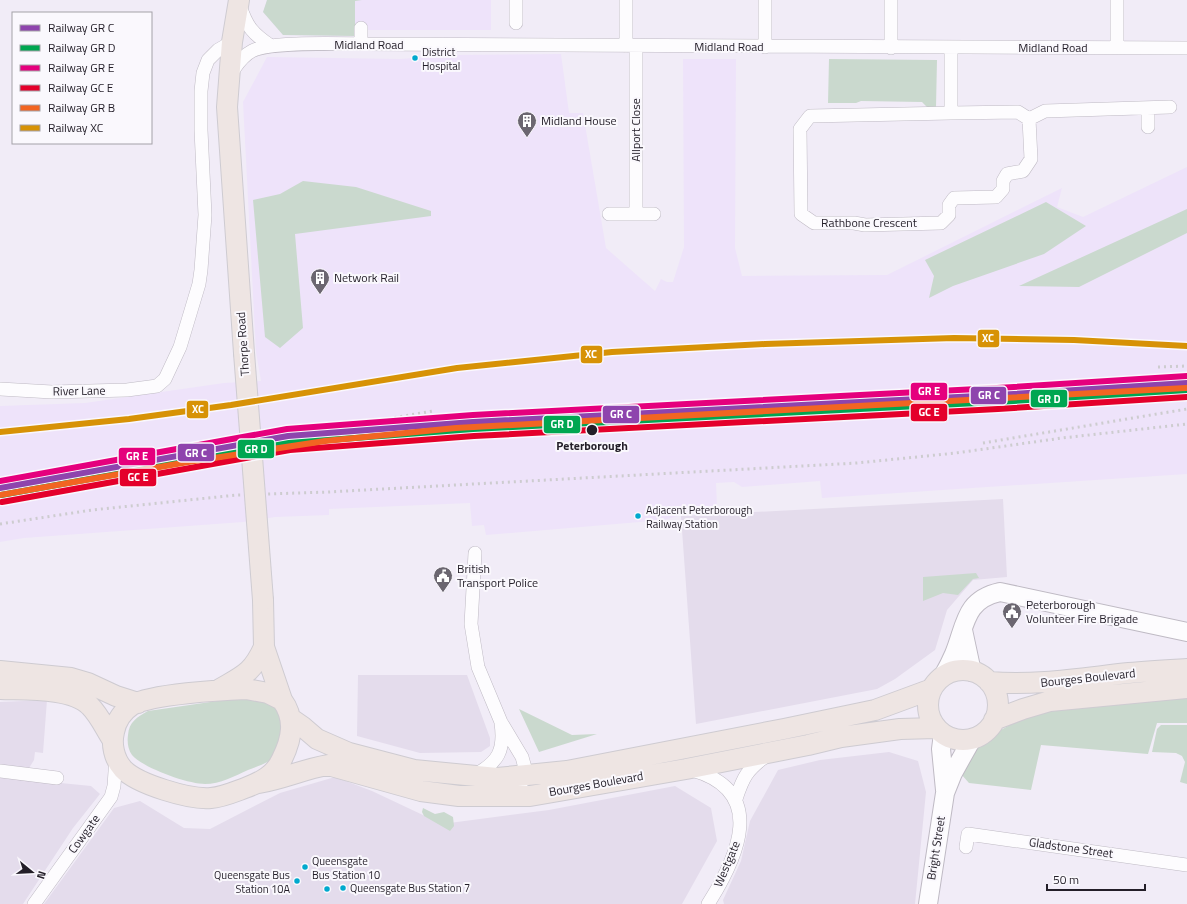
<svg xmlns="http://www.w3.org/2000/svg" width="1187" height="904" font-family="'Titillium Web',sans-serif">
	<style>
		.commercial { fill: #e4dcec }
		.built { fill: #eee3fa }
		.green { fill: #cad9ce }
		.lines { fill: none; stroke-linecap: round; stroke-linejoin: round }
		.street-casing { stroke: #bfbac4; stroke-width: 14 }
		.secondary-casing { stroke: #bfbac4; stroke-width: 20 }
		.primary-casing { stroke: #cecbd1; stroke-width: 22 }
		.street { stroke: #fdfcfe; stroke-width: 13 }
		.secondary { stroke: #fdfcfe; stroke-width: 18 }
		.primary { stroke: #eee5e3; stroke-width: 20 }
		.rail { stroke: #cdcccf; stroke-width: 3; stroke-dasharray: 2 4; stroke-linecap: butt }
		.primary-bridge-casing { stroke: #cecbd1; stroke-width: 22; stroke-linecap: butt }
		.primary-bridge { stroke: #eee5e3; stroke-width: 20 }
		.rail-1-casing { stroke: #faf8fd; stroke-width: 9 }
		.rail-2-casing { stroke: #faf8fd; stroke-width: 9 }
		.rail-3-casing { stroke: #faf8fd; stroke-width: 9 }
		.rail-4-casing { stroke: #faf8fd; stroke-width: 9 }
		.rail-5-casing { stroke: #faf8fd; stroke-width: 9 }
		.rail-6-casing { stroke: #faf8fd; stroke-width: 9 }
		.rail-1 { stroke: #8e44ad; stroke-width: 6 }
		.rail-2 { stroke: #00a651; stroke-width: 6 }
		.rail-3 { stroke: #e5007d; stroke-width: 6 }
		.rail-4 { stroke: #e4002b; stroke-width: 6 }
		.rail-5 { stroke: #f26522; stroke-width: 6 }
		.rail-6 { stroke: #d79206; stroke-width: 6 }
		.bus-dot { fill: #00a9ce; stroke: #faf8fd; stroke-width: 1.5 }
		.stop-dot { fill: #231e28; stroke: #faf8fd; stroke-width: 1.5 }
		.labels { text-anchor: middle; stroke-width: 4; stroke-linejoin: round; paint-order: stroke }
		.bus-label { font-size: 11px; fill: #231e28; stroke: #faf8fd; text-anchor: start }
		.street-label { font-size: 12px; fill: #231e28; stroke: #faf8fd }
		.poi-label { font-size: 12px; fill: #231e28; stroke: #faf8fd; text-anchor: start }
		.stop-label { font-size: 12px; font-weight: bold; fill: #231e28; stroke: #faf8fd }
		.line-badge { stroke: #faf8fd; stroke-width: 1.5 }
		.badge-label { font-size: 11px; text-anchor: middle; font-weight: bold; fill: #fff }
	</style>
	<rect width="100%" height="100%" fill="#f1ecf7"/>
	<!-- commercial -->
	<path class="commercial" d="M1003 499 1007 577 973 580 947 610 935 650 895 679 877 689 696 724 681 516Z
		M358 675H467L490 738V746L481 752 420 753 357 736Z
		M47 700 43 753 35 752 34 760 29 768 0 765V702Z
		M889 752 918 761 926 792 915 904H724L723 900 741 861 750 821 778 770 820 760Z
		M0 777 91 786 100 794 73 828 23 904H0Z
		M335 777 372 791 442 824 549 810 675 786 711 808 717 841 682 904H44L114 808 140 801 184 828 210 829 280 793Z"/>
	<!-- built -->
	<path class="built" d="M267 0H491V30H366L355 36 283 35 263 12Z
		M561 54 569 113H583L606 248 655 291 661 279 667 282H673L684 247 683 59H736L735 248 742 276 887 275 1062 188 1057 207 1083 217 1187 167V474L822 498 820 481 742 487 734 482 716 483 717 506 663 520 486 535 484 525 472 526 470 503 329 509V515L275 517 243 522 24 538 0 542V406L85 403 224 383 261 381 256 352 243 102 267 57 400 59 455 55Z"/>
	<!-- green -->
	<path class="green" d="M267 0H362L355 1V36L283 35 263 12Z
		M829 59 937 60 936 107H927L922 102 861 101 856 103H828Z
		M303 181 356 187 431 211V216L295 234 303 328 280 348 265 337 253 200 280 194Z
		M1046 202 1086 226 1044 254 953 286 929 298 934 276 925 260Z
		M1187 209V233L1079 287 1019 286Z
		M976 573 979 578 973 579 958 595 943 593 923 601V577Z
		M1187 695V723H1157L1148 754 1041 745 1031 790 969 783 961 774C968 762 974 751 984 742 1034 699 1124 701 1187 695Z
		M238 698C276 698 290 710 278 747 273 763 263 764 248 770 235 776 220 784 205 784 188 784 143 768 132 755 128 750 127 742 128 735 129 722 137 717 148 711Z
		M519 709 572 735 597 734 539 752Z
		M1161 725H1187V784L1180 782 1185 762 1182 756 1176 753 1152 752 1157 729Z
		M423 808 435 814 444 812 453 817 454 826 450 831 424 816 422 812Z"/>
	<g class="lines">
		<defs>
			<path id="street" d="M516 0V23
				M891 0V48
				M240 6C247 27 253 34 271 46
				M361 28V44
				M626 46V0
				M765 47V0
				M1117 48V0
				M231 73C237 65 242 56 252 51 271 41 342 44 367 44L1187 48
				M1148 108V127
				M951 113 1018 112 1029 119 1031 159 1023 171 1007 174 1003 181V189L996 197 954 198 949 205V215L941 223 865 225 854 223H814L801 214 800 129 810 116 951 113V47
				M1029 119 1045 111 1170 107
				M609 214H654
				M636 214V46
				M0 389 52 392 127 390 157 386 165 379 180 347 199 284 201 270 205 215 201 130V91L203 73 208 60 218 50 232 42
				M475 553 471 624 478 667 501 722 522 757 527 775 523 781
				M692 770C768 791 738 857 708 904
				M0 771 57 778
				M475 775C498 762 505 751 501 723
				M736 799C743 777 747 770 766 756
				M966 847 968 834 1187 865
				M34 904 111 797 114 786 116 757"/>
			<path id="secondary" d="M963 630 972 672
				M943 676C947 669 951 661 954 654 966 625 964 600 1000 592L1187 632
				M943 734 941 749 945 790
				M928 904 945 793 953 773 972 739"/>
			<path id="primary" d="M239 0 232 42 227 107 244 353
				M263 600 264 647 282 700
				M928 705a35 35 0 1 1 70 0a35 35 0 1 1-70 0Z
				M0 671 71 678 88 683 116 696 138 703
				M989 682C1037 686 1082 678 1129 673 1148 671 1168 670 1187 669
				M0 689C24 690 72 687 90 706 99 715 105 728 112 739
				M220 689C244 675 252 673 264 647
				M246 689 268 693 282 700C296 719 292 739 282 759 275 775 261 782 245 788 234 792 223 797 211 798 190 800 137 784 123 769 114 759 111 744 114 732 116 721 123 711 132 705 152 694 221 690 246 689Z
				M290 718 303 727 317 739 349 753 414 770 497 778 567 771 784 729 875 710 932 689
				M994 720 1023 709 1050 701 1187 688
				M259 783C283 779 304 769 328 765L421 791 459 796H530L686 769 808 745 841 737 900 729 936 728"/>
		</defs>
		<!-- street casing -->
		<use href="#street" class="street-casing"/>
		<!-- secondary casing -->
		<use href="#secondary" class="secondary-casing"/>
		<!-- primary casing -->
		<use href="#primary" class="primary-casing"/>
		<!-- street -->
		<use href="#street" class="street"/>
		<!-- secondary -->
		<use href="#secondary" class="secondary"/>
		<!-- primary -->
		<use href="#primary" class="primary"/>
		<!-- rail -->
		<path class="rail" d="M1158 367 1187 366
			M288 436 433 411
			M983 443 1187 409
			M0 524 92 510 237 495 328 492 857 463 956 453 1062 438 1187 424"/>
		<defs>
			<path id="primary-bridge" d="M244 353 263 600"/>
		</defs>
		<!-- primary-bridge casing -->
		<use href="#primary-bridge" class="primary-bridge-casing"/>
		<!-- primary-bridge -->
		<use href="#primary-bridge" class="primary-bridge"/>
		<defs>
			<path id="rail-1" d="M0 488 288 436 473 422 997 395 1187 383"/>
			<path id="rail-2" d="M1 495 289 443 473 429 997 402 1187 390"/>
			<path id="rail-3" d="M0 481 287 429 473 415 997 388 1187 376"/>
			<path id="rail-4" d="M2 502 290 450 474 436 998 409 1187 397"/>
			<path id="rail-5" d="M0 495 188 462 325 441 456 428 1186 388"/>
			<path id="rail-6" d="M0 432 129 419 231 405 457 368 612 352 765 344 954 338 1074 340 1187 346"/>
		</defs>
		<!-- rail-1 casing -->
		<use href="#rail-1" class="rail-1-casing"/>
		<!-- rail-2 casing -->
		<use href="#rail-2" class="rail-2-casing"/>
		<!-- rail-3 casing -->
		<use href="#rail-3" class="rail-3-casing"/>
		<!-- rail-4 casing -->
		<use href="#rail-4" class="rail-4-casing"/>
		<!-- rail-5 casing -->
		<use href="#rail-5" class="rail-5-casing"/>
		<!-- rail-6 casing -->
		<use href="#rail-6" class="rail-6-casing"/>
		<!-- rail-1 -->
		<use href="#rail-1" class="rail-1"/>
		<!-- rail-2 -->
		<use href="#rail-2" class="rail-2"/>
		<!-- rail-3 -->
		<use href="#rail-3" class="rail-3"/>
		<!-- rail-4 -->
		<use href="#rail-4" class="rail-4"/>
		<!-- rail-5 -->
		<use href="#rail-5" class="rail-5"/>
		<!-- rail-6 -->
		<use href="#rail-6" class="rail-6"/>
	</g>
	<!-- icons -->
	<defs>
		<symbol id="building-pin" viewBox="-11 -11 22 30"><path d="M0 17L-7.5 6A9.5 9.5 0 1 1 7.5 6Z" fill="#6b6670" stroke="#faf8fd"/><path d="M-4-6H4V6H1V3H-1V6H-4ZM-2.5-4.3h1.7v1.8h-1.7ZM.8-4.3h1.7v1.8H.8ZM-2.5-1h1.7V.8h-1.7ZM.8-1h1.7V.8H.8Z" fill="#fff"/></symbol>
		<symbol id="civic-pin" viewBox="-11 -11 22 30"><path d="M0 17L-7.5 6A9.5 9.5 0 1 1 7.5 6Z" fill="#6b6670" stroke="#faf8fd"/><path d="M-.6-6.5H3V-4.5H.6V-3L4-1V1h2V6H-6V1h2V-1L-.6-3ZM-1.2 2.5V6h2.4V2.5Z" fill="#fff"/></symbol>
	</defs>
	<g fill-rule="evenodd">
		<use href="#building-pin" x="516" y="110" width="22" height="30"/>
		<use href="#building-pin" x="309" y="267" width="22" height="30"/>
		<use href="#civic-pin" x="432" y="565" width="22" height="30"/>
		<use href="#civic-pin" x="1001" y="601" width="22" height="30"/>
	</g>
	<!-- markers -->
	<g class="bus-dot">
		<circle cx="415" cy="58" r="3.5"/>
		<circle cx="638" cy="516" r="3.5"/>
		<circle cx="305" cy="867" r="3.5"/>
		<circle cx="297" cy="881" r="3.5"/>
		<circle cx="343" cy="888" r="3.5"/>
		<circle cx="327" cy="889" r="3.5"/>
	</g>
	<circle class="stop-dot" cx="592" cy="430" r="6"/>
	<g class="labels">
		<!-- bus labels -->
		<g class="bus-label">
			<text x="422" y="56">District<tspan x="422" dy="14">Hospital</tspan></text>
			<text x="646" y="514">Adjacent Peterborough<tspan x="646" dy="14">Railway Station</tspan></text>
			<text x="312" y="865">Queensgate<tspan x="312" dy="14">Bus Station 10</tspan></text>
			<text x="290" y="879" text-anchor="end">Queensgate Bus<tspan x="290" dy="14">Station 10A</tspan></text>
			<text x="350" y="892">Queensgate Bus Station 7</text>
		</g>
		<!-- street labels -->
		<g class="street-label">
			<text x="369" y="49">Midland Road</text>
			<text x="729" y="51">Midland Road</text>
			<text x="1053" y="52">Midland Road</text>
			<text transform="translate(636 130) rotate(-90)" y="4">Allport Close</text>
			<text x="869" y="227">Rathbone Crescent</text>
			<text transform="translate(243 344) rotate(-94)" y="4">Thorpe Road</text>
			<text transform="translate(79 391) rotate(-1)" y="4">River Lane</text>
			<text transform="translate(1088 678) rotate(-6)" y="4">Bourges Boulevard</text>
			<text transform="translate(596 784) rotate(-10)" y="4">Bourges Boulevard</text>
			<text transform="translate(84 834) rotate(-54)" y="4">Cowgate</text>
			<text transform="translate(936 848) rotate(-81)" y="4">Bright Street</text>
			<text transform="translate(1071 848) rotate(8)" y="4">Gladstone Street</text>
			<text transform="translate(727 864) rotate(-67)" y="4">Westgate</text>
		</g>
		<!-- poi labels -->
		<g class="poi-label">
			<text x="541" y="125">Midland House</text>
			<text x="334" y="282">Network Rail</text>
			<text x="457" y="573">British<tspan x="457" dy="14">Transport Police</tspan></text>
			<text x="1026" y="609">Peterborough<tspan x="1026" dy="14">Volunteer Fire Brigade</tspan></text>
		</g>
		<!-- stop labels -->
		<g class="stop-label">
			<text x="592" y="450">Peterborough</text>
		</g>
	</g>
	<g class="line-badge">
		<rect x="977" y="329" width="23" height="19" rx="4" fill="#d79206"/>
		<rect x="580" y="345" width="23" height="19" rx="4" fill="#d79206"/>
		<rect x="910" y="382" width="38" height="19" rx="4" fill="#e5007d"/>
		<rect x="970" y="386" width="37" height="19" rx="4" fill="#8e44ad"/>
		<rect x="1030" y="389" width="38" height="19" rx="4" fill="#00a651"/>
		<rect x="186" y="400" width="23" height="19" rx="4" fill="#d79206"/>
		<rect x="910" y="403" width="38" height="19" rx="4" fill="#e4002b"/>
		<rect x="602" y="405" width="38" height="19" rx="4" fill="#8e44ad"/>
		<rect x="543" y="415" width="38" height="19" rx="4" fill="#00a651"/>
		<rect x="237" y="439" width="38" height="20" rx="4" fill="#00a651"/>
		<rect x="177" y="443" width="38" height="19" rx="4" fill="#8e44ad"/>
		<rect x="118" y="447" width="38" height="19" rx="4" fill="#e5007d"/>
		<rect x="119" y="468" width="38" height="19" rx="4" fill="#e4002b"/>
	</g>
	<g class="badge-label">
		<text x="988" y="342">XC</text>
		<text x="591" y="358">XC</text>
		<text x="929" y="395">GR E</text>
		<text x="989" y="399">GR C</text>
		<text x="1049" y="403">GR D</text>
		<text x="198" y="413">XC</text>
		<text x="929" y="416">GC E</text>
		<text x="621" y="418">GR C</text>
		<text x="562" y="428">GR D</text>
		<text x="256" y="453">GR D</text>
		<text x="196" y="457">GR C</text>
		<text x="137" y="460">GR E</text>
		<text x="138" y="481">GC E</text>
	</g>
	<!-- legend -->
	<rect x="12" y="12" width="140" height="132" fill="#faf8fd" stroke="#a4a1a8"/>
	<rect x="20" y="25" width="20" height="6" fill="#8e44ad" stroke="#a4a1a8"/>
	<text x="48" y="32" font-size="12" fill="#231e28">Railway GR C</text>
	<rect x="20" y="45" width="20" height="6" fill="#00a651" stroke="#a4a1a8"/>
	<text x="48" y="52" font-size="12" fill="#231e28">Railway GR D</text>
	<rect x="20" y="65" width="20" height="6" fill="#e5007d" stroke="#a4a1a8"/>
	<text x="48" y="72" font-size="12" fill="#231e28">Railway GR E</text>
	<rect x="20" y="85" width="20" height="6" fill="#e4002b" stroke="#a4a1a8"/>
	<text x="48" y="92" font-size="12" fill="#231e28">Railway GC E</text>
	<rect x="20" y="105" width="20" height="6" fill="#f26522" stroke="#a4a1a8"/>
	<text x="48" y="112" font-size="12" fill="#231e28">Railway GR B</text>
	<rect x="20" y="125" width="20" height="6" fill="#d79206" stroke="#a4a1a8"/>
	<text x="48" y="132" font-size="12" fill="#231e28">Railway XC</text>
	<!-- north arrow -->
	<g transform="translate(32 872) rotate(108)" stroke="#faf8fd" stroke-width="3" paint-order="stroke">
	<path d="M0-3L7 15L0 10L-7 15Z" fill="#231e28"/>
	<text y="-6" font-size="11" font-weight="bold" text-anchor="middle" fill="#231e28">N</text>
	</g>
	<!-- scale -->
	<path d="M1047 884v6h98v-6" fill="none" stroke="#231e28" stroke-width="2"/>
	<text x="1053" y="884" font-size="12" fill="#231e28" stroke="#faf8fd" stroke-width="3" paint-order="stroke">50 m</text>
</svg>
